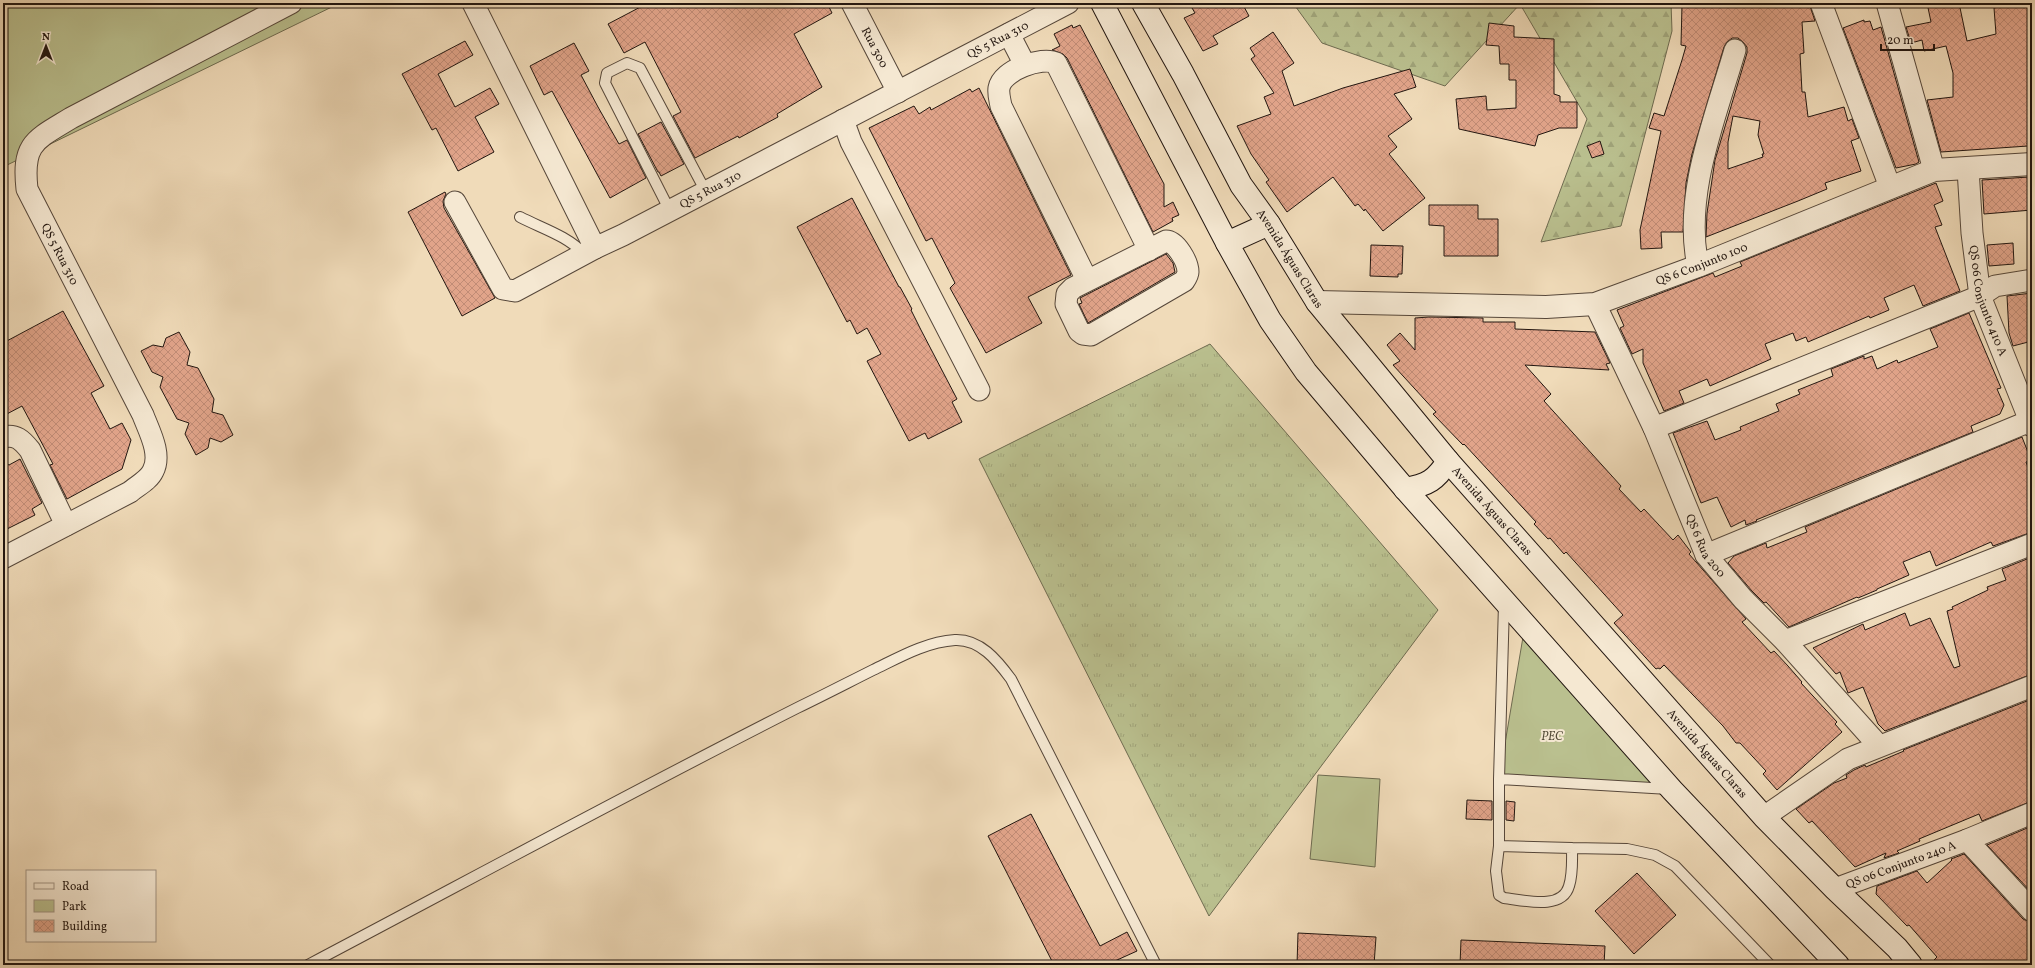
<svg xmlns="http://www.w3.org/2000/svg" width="2035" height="968" font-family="Vollkorn,serif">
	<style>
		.grass { fill: url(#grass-tufts); stroke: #6e6b50 }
		.forest { fill: url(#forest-firs); stroke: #6e6b50 }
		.park { fill: #bac08f; stroke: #6e6b50 }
		.building { fill: url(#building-cross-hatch); stroke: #221610; fill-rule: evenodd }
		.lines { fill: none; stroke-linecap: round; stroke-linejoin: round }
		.service-casing { stroke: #56473a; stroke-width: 12 }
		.minor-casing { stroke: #56473a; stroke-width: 23 }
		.tertiary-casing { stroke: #56473a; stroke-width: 24 }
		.secondary-casing { stroke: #221610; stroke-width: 24 }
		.service { stroke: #f5e8d2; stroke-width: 10 }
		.minor { stroke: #f5e8d2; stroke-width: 21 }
		.tertiary { stroke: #f5e8d2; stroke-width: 22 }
		.secondary { stroke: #f5e8d2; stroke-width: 22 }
		.labels { text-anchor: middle; stroke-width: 4; stroke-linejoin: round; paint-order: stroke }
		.street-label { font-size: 12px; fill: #221610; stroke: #f5e8d2 }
		.park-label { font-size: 12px; font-style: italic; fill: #504936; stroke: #f5e8d2 }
	</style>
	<defs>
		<pattern id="grass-tufts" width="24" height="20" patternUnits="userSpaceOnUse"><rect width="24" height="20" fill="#bac08f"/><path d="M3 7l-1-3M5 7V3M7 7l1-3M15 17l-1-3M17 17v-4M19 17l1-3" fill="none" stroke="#a0a47a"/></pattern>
		<pattern id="forest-firs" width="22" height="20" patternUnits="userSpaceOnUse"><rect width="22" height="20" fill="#bac08f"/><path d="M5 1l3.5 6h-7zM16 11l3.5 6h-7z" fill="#a0a47a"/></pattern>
		<pattern id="building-cross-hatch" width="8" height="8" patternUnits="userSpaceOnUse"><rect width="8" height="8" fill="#e1a48a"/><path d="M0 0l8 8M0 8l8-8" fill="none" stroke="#c18c76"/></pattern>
	</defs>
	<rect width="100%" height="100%" fill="#f0dbb9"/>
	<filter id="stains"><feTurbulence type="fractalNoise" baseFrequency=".005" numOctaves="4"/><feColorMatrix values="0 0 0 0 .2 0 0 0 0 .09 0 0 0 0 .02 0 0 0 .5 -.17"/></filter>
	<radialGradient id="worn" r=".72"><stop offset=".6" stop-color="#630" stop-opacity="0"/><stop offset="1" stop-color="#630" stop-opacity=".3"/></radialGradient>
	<!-- grass -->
	<path class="grass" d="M1210 344 1438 610 1209 916 979 459Z"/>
	<!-- forest -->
	<path class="forest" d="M1293 3H1671L1672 31 1621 226 1541 242 1587 119 1520 4 1445 86 1322 43Z"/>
	<!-- park -->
	<path class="park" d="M3 3H340L3 167Z
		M1523 637 1657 788 1499 779Z
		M1318 775 1380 779 1375 867 1310 859Z"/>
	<!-- building -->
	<path class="building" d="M648 3H827L832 13 794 34 822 87 777 114 778 117 739 138 738 136 695 158 673 116 681 112 645 42 624 53 608 24Z
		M1189 3H1242L1249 16 1213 36 1218 44 1203 51 1184 18 1195 13Z
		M1726 3H1809L1815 21 1802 22 1804 53 1800 54 1802 92H1805L1808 117 1844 107 1848 121 1852 119 1859 138 1851 141 1861 171 1825 183 1827 189 1798 201 1706 237 1707 213 1715 160 1747 53V47L1743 42 1738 38H1732L1727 42 1724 47 1692 154 1686 183 1683 232H1661L1662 248 1641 249 1640 230 1661 131 1649 128 1654 113 1664 116 1682 60 1686 46 1681 45 1682 5 1727 6ZM1733 116 1760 121 1758 135 1764 154H1762L1763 157 1728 169V142Z
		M1927 3H1959L1967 41 1996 34 1994 8 2021 3H2032V143H2027L2028 146 1941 152 1927 100 1953 97V73L1946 46 1924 51 1922 40 1911 43 1906 27 1931 22Z
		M1864 20V22L1870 21 1873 30 1881 27 1919 162 1916 164 1896 168 1843 28Z
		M1489 23 1514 26V37L1554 39V94L1560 96V102H1577V128H1559L1538 135 1535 146 1459 129 1456 99 1486 96 1487 110 1516 108V80H1509V64H1500L1499 46 1486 45Z
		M1072 25 1073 28 1080 25 1164 184V207L1173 202 1179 215 1172 218 1173 221 1153 232 1067 58 1063 54 1052 50 1060 46 1054 34Z
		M1273 32 1294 63 1282 71 1294 106 1343 88 1410 69 1416 87 1394 94 1412 119 1388 136 1397 147 1389 154 1425 198 1383 231 1365 209 1364 211 1358 204 1355 206 1333 177 1287 212 1266 182 1269 180 1251 154 1237 126 1271 114 1264 97 1274 93 1251 59 1255 56 1250 48Z
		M465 41 473 55 438 74 455 107 490 88 499 104 475 117 494 152 458 171 436 128 432 130 402 74Z
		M574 43 589 71 581 75 598 107 619 144 627 140 646 178 610 198 552 91 544 95 530 66Z
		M979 88 1071 275 1028 297 1042 323 986 353 950 288 955 283 932 238 926 241 869 128 914 106 919 114 930 107 931 110 970 89 972 92Z
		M661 122 684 164 661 176 659 172H658L638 134Z
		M1600 141 1604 154 1592 158 1587 146Z
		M2029 177 2032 210 1984 214 1982 180Z
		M1936 183 1943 201 1934 205 1942 225 1935 227 1960 291 1923 306 1914 285 1884 298 1889 310 1870 318 1869 316 1808 342 1806 337 1796 341 1793 333 1765 344 1771 359 1710 386 1707 379 1679 391 1684 403 1664 411 1643 363V349L1632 354 1620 328 1624 326 1617 310 1713 273 1715 277 1742 266 1740 262Z
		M445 192 446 194 443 201 444 208 495 298 462 316 408 212Z
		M852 198 899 287H900L912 309 911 310 921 330 957 399 952 402 962 422 928 439 925 433 909 441 867 361 881 354 867 328 857 334 850 320 847 322 797 227Z
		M1429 205H1478V219H1498V256H1444V226L1429 225Z
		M2013 243 2014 264 1989 266 1987 245Z
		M1371 245 1403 246 1402 274H1398V277L1370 276Z
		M1166 254 1173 263 1175 272 1088 323 1079 304 1082 303 1080 298Z
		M2032 293V341L2013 346 2009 333 2007 296Z
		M63 311 104 386 91 393 110 429 122 423 131 440 122 469 67 499 50 465 53 464 22 406 3 416V343Z
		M1969 313 2001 388 1997 389 2004 405 2000 414 1971 426 1973 432 1756 520 1757 521 1746 525 1745 520 1731 527 1717 497 1701 503 1673 433 1707 421 1715 440 1741 430 1740 427 1779 411 1776 404 1800 394 1798 390 1833 376 1831 369 1864 356V359L1872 356 1877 369 1897 360 1898 363 1938 347 1930 329Z
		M1429 317 1483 318V322H1515V329L1595 332 1610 363 1606 364 1609 370 1525 365 1551 394 1544 401 1621 486 1619 489 1641 512 1644 509 1673 540 1678 535 1691 552 1689 554 1746 619 1742 622 1771 653 1774 651 1788 666 1802 682 1801 683 1837 722 1835 724 1842 732 1777 790 1763 774 1766 771 1740 743H1736L1723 726 1664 665 1660 669 1658 668 1656 669 1614 623 1623 615 1566 552 1564 554 1550 538 1548 539 1534 524 1536 522 1464 444 1463 445 1433 414 1436 412 1393 365 1400 361 1387 345 1400 333 1415 350V318Z
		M179 332 190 352 187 365 198 368 214 399 212 412 223 415 233 435 221 442 210 438 208 448 196 455 185 434 189 423 177 419 160 387 163 377 152 372 141 351 153 345 163 347 166 338Z
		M2022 437 2031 460 2026 462 2032 478V532L1993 546 1991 542 1936 566 1930 551 1903 562 1909 575 1877 589V590L1858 598 1857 597 1789 627 1766 602 1764 603 1752 591 1728 563 1734 556 1766 543 1767 548 1807 532 1805 527Z
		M20 459 42 503 32 509 35 515 3 531V462L9 465Z
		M2032 557V674L1885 731 1878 724 1863 687 1848 693 1840 672 1836 674 1813 648 1863 624 1865 630 1905 613 1910 626 1930 618 1954 668 1960 666 1947 611 1953 609 1952 607 1988 590 1987 587 2006 580 2002 569Z
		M2032 699V801L1982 821 1979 814 1919 839 1920 841 1897 851 1899 853 1884 858 1886 853 1855 867 1812 821 1809 823 1796 809 1834 783 1847 778 1846 775 1854 770 1865 765 1866 767 1904 751 1903 750Z
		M1467 800 1492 801V820L1466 819Z
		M1506 801 1515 802 1514 821 1506 820Z
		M1031 814 1100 946 1127 932 1137 951 1106 965H1054L988 836Z
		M2032 826V893L1987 845Z
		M1964 854 2023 919 2032 923V965H1929L1937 957 1909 925 1907 926 1876 894 1877 886 1917 871 1927 883 1952 860 1951 859Z
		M1637 873 1676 915 1634 954 1595 911Z
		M1298 933 1376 937 1374 965H1297Z
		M1461 940 1605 946 1604 965H1460Z"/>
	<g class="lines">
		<defs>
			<path id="service" d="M670 211 605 83 607 73 627 63 640 68 706 192
				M520 217C541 228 568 236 584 254
				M1504 604 1499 779 1669 789
				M1499 846 1572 848C1572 860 1573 874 1569 886 1562 911 1523 900 1504 898L1499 895 1496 871 1499 846V779
				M1572 848 1627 849 1655 855 1675 866 1770 965
				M308 965C471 879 633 791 797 708 822 696 847 683 873 670 898 658 925 642 955 640 980 639 997 660 1011 679L1156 965"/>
			<g id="minor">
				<path id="s1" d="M473 3 595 248 623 235 1068 3"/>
				<path id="s2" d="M852 3 898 92"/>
				<path d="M1821 3 1890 187"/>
				<path d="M1887 3 1934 170"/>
				<path d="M1009 34 1025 65"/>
				<path d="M843 120 851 142 979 390"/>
				<path id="s3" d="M1968 169 1972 233 1980 296 2032 426"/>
				<path d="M455 202 503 289 515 291 595 248"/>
				<path d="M1166 241C1176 241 1188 262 1188 272 1188 275 1186 278 1184 281L1091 335 1083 334 1079 331 1066 304 1067 294 1073 288Z"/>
				<path d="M1698 266C1683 195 1715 119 1735 50"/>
				<path d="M1087 280 1001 106C1000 100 998 94 999 88 1002 70 1042 56 1056 63L1149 250"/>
				<path id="s4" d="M1595 304 1654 428 1706 555 1743 599 1785 641 1879 746"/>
				<path d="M1654 428 1980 296 1995 286 2032 280"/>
				<path d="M3 437C16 434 22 440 30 450L66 525"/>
				<path d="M1706 555 2030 421"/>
				<path d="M3 558 130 492C137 486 149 480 153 471 162 454 149 431 143 415L27 189C22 143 35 140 71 118L291 3"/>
				<path d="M1785 641 2032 544"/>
				<path d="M2032 813 1967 840 2032 911"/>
				<path d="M1764 817 1848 759 2032 686"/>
				<path id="s5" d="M1835 889 1967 840"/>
			</g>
			<g id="tertiary">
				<path id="s6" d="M1317 302 1546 307 1595 304 1698 266 1934 170 2032 164"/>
			</g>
			<g id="secondary">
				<path d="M1102 3 1227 243 1270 320 1306 372 1405 489 1672 790 1838 965"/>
				<path id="s7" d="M1143 3 1183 74 1241 185 1269 224 1317 302 1448 461 1764 817 1835 889 1897 948 1911 965"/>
				<path d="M1227 243 1269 224"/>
				<path d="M1405 489C1428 485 1436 480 1448 461"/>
			</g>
		</defs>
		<!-- service casing -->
		<use href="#service" class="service-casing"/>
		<!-- minor casing -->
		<use href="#minor" class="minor-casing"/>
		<!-- tertiary casing -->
		<use href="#tertiary" class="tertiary-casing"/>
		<!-- secondary casing -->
		<use href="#secondary" class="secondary-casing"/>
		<!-- service -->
		<use href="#service" class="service"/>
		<!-- minor -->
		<use href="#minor" class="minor"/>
		<!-- tertiary -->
		<use href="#tertiary" class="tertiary"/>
		<!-- secondary -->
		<use href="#secondary" class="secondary"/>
	</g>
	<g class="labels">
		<!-- street labels -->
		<g class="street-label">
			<text dy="4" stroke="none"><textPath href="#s1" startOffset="727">QS 5 Rua 310</textPath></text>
			<text dy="4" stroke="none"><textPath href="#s2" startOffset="50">Rua 300</textPath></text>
			<text dy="4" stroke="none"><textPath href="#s1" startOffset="403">QS 5 Rua 310</textPath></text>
			<text transform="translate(60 254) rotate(63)" y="4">QS 5 Rua 310</text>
			<text dy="4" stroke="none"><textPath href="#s7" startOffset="295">Avenida Águas Claras</textPath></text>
			<text dy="4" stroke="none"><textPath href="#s6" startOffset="392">QS 6 Conjunto 100</textPath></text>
			<text dy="4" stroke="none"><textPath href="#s3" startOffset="134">QS 06 Conjunto 410 A</textPath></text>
			<text dy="4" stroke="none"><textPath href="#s7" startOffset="619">Avenida Águas Claras</textPath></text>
			<text dy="4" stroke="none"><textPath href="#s4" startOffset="266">QS 6 Rua 200</textPath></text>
			<text dy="4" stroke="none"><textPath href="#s7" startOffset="943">Avenida Águas Claras</textPath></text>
			<text dy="4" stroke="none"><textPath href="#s5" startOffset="70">QS 06 Conjunto 240 A</textPath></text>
		</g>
		<!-- park labels -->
		<g class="park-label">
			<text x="1552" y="740">PEC</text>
		</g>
	</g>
	<!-- margin -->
	<rect width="2035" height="968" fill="none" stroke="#f0dbb9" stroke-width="16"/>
	<rect x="4" y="4" width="2027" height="960" fill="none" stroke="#221610" stroke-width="2"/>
	<rect x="8" y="8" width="2019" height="952" fill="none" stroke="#221610"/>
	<!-- legend -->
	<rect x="26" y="870" width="130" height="72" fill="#f5e8d2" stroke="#a19484"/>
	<rect x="34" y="883" width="20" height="6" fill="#f5e8d2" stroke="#a19484"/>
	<text x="62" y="890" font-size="12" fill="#221610">Road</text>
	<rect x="34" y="900" width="20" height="12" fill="#bac08f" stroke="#a19484"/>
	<text x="62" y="910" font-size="12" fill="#221610">Park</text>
	<rect x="34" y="920" width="20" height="12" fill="url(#building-cross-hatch)" stroke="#a19484"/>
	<text x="62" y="930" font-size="12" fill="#221610">Building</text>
	<!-- north arrow -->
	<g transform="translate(46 46)" stroke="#f5e8d2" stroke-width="3" paint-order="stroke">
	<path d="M0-3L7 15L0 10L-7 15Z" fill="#221610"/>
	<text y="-6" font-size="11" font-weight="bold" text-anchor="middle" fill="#221610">N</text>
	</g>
	<!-- scale -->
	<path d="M1881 44v6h53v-6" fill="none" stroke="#221610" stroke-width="2"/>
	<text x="1887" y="44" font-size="12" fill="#221610" stroke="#f5e8d2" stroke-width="3" paint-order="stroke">20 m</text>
	<rect width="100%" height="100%" filter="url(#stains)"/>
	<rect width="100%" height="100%" fill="url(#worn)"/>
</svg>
